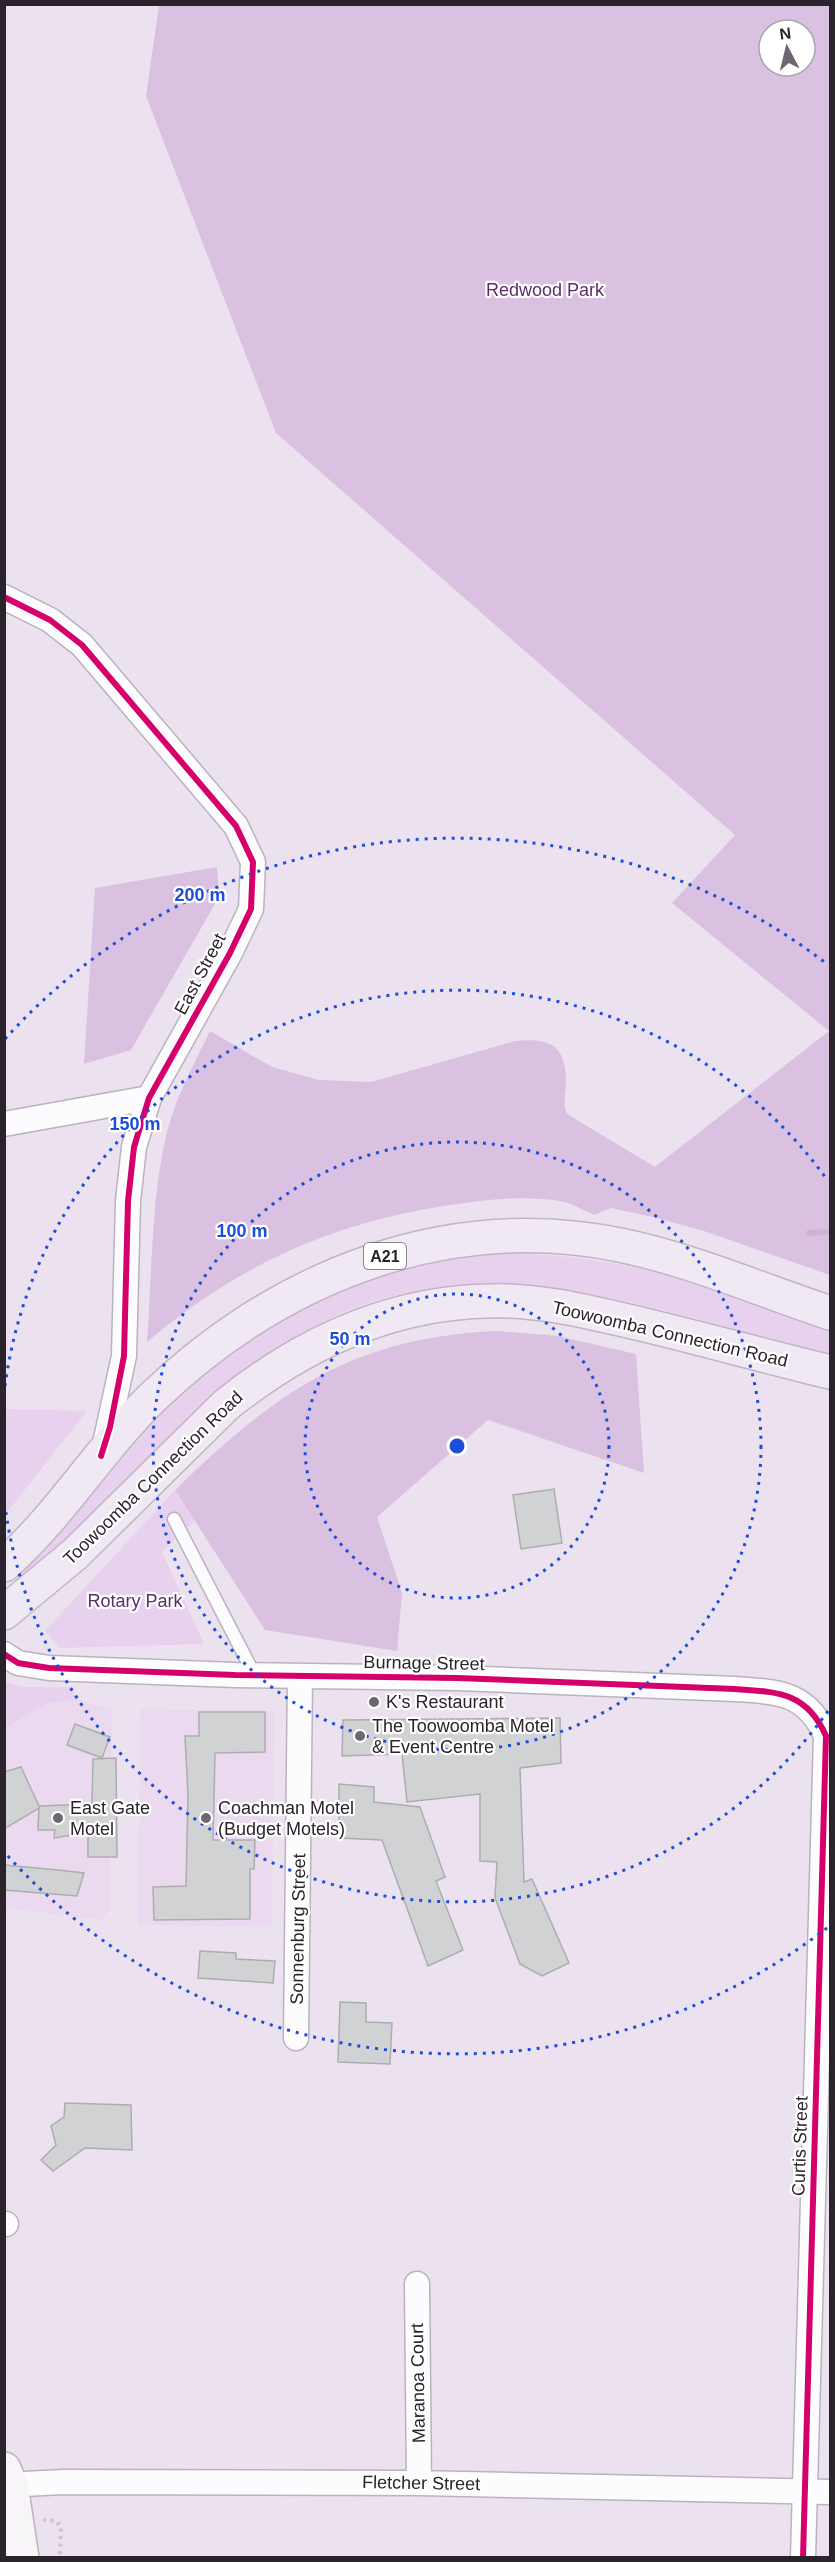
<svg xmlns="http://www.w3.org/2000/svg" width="835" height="2562" font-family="Helvetica,sans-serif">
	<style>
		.built { fill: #ead9ef }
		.green { fill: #e8d0ef }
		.forest { fill: #dac0e1; fill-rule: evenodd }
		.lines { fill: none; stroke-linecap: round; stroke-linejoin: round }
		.stream { stroke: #d0b2d9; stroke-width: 6 }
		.building { fill: #d1d2d4; stroke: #adadb0; stroke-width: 1.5 }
		.lane-casing { stroke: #bab3bd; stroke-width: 15 }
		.street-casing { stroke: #bab3bd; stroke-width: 27 }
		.secondary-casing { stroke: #bab3bd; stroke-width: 36 }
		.highway-casing { stroke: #c1b4c4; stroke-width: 36 }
		.path { stroke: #c9c5ca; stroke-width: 4; stroke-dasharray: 3 4.5; stroke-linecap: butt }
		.lane { stroke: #fcfbfd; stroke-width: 12 }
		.street { stroke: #fcfbfd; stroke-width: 24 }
		.secondary { stroke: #f8f5f9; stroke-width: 33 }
		.highway { stroke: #f0e8f2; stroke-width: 33 }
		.cycleway-casing { stroke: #fff; stroke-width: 10 }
		.cycleway { stroke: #d6006c; stroke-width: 6 }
		.ring { fill: none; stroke: #1d4ed8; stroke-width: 3; stroke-dasharray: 3 6 }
		.poi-dot { fill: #6e6670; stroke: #fff; stroke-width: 2 }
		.labels { text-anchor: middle; stroke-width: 4.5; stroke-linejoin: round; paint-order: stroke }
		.shield { fill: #fff; stroke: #6a656b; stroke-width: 1.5 }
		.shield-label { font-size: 16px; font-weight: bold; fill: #2a232b }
		.park-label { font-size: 18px; fill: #5c2d69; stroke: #fff }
		.street-label { font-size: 18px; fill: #2a232b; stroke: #fff }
		.poi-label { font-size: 18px; fill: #2a232b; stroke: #fff; text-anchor: start }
		.centre { fill: #1d4ed8; stroke: #fff; stroke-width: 3 }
		.ring-label { font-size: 18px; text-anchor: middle; font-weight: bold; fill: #1d4ed8; stroke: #fff; stroke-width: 4.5; stroke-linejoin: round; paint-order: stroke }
	</style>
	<rect width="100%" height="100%" fill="#ece2ef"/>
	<!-- built -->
	<path class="built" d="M78 1700 112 1709 110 1909 103 1920 5 1908 4 1728 47 1703Z
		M140 1709 274 1711 272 1927 138 1925Z"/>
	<!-- green -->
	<path class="green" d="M488 1253C562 1252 634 1264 705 1285 747 1298 788 1316 830 1329V1354C657 1314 488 1236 315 1326 287 1341 255 1359 232 1381 186 1424 143 1470 99 1515 82 1532 65 1554 45 1568 32 1578 18 1585 5 1593L90 1488 162 1410 210 1366 246 1340 349 1283 417 1264Z
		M5 1409 87 1411 5 1515 4 1409Z
		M175 1490 195 1520 162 1552 204 1644 60 1648 45 1631Z
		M5 1682 25 1687H70L78 1700 47 1703 5 1728Z"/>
	<!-- forest -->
	<path class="forest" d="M159 5H830V1275L704 1231 653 1217 611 1208 594 1215C583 1210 571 1203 560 1201 525 1195 485 1200 451 1205 333 1222 238 1265 147 1342 152 1276 151 1197 167 1132 176 1097 194 1064 210 1031L272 1067 319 1080 371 1082 515 1041C549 1038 566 1044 566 1082 566 1094 562 1102 567 1114L655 1167 829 1031 672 903 735 835 276 433 146 96ZM769 30H805V66H769Z
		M217 867 219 897 131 1050 84 1064 95 888Z
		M498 1331 558 1336 636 1354 644 1473 488 1420 377 1517 402 1593 397 1651 265 1630 175 1490C276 1392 352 1337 498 1331Z"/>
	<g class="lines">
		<!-- stream -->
		<path class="stream" d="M809 1233 830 1232"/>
	</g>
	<!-- building -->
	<path class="building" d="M554 1489 562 1543 521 1549 513 1495Z
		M199 1712H265V1752L215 1753 213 1840H255L254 1869H250V1919L154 1920 153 1887 186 1886 188 1794 185 1736H199Z
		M560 1718 561 1763 520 1768 524 1882 532 1879 569 1963 542 1976 520 1964 495 1898 497 1862 480 1861V1794L407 1802 402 1754 342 1756 343 1720Z
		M75 1724 110 1737 102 1758 67 1745Z
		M116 1758 117 1857H88V1832L54 1838 55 1830H38L39 1808 4 1829V1772L21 1767 39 1806 92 1804 93 1759Z
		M339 1784 374 1787V1802L420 1807 445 1877 436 1881 463 1950 428 1966 382 1840 339 1838Z
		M4 1865 58 1870 84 1873 77 1896 4 1890Z
		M200 1951 236 1953V1959L275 1961 273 1983 198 1978Z
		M340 2002 366 2003V2022L392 2023 390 2064 338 2062Z
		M65 2103 131 2105 132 2150 85 2148 53 2171 41 2160 56 2145 51 2126 64 2117Z"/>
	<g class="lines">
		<defs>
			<path id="lane" d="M174 1519 255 1676"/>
			<path id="street" d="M4 597 50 620 82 645 236 826 253 862 251 909 230 953 149 1098 134 1147 128 1201 124 1356 104 1448
				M4 1124 149 1098
				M4 1654 18 1663 49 1668 235 1675 457 1678 735 1689C778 1692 807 1692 826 1736L803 2558
				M296 2038 300 1676
				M4 2224H6
				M417 2284 419 2483
				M4 2485 63 2482 419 2483 830 2492"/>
			<path id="secondary" d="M4 2469 11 2485 22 2558"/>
			<path id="highway" d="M4 1565C61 1515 100 1448 154 1396 280 1276 446 1210 620 1245 692 1260 761 1290 830 1313
				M4 1613 75 1554 226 1405C302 1344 388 1303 488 1301 541 1299 593 1313 645 1325 707 1340 768 1357 830 1372"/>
		</defs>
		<!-- lane casing -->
		<use href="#lane" class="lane-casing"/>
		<!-- street casing -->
		<use href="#street" class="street-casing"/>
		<!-- secondary casing -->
		<use href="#secondary" class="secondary-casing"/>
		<!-- highway casing -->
		<use href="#highway" class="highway-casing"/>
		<!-- path -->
		<path class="path" d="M43 2520 56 2521 61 2527 60 2558"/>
		<!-- lane -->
		<use href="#lane" class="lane"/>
		<!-- street -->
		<use href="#street" class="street"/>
		<!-- secondary -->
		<use href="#secondary" class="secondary"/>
		<!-- highway -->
		<use href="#highway" class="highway"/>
		<defs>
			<path id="cycleway" d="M4 597 50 620 82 645 236 826 253 862 251 909 230 953 149 1098 134 1147 128 1201 124 1356 110 1427 101 1456
				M4 1654 18 1663 49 1668 235 1675 457 1678 735 1689C778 1692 807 1692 826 1736L803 2558"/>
		</defs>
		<!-- cycleway casing -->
		<use href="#cycleway" class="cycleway-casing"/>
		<!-- cycleway -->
		<use href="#cycleway" class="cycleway"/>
	</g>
	<!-- distance rings -->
	<g class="ring">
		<circle cx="457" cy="1446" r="152"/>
		<circle cx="457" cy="1446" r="304"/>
		<path d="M828 1711A456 456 0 0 1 5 1506M5 1386A456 456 0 0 1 828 1181"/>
		<path d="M827 1928A608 608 0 0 1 5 1853M5 1039A608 608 0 0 1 827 964"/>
	</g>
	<!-- markers -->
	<g class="poi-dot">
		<circle cx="374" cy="1702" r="6"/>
		<circle cx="360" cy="1736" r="6"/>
		<circle cx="58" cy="1818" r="6"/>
		<circle cx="206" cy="1818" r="6"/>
	</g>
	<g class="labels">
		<!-- shield labels -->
		<rect class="shield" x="364" y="1243" width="42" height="26" rx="4.5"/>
		<g class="shield-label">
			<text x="385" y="1262">A21</text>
		</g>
		<!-- park labels -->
		<g class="park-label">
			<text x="545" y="296">Redwood Park</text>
			<text x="135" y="1607">Rotary Park</text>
		</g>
		<!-- street labels -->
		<g class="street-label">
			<text transform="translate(200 974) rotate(-62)" y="6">East Street</text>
			<text transform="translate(670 1334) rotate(13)" y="6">Toowoomba Connection Road</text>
			<text transform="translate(153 1478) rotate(-44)" y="6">Toowoomba Connection Road</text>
			<text transform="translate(424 1663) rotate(1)" y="6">Burnage Street</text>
			<text transform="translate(298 1929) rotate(-89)" y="6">Sonnenburg Street</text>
			<text transform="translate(800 2146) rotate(-88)" y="6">Curtis Street</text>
			<text transform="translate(418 2383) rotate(-91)" y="6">Maranoa Court</text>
			<text transform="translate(421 2483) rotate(1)" y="6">Fletcher Street</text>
		</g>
		<!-- poi labels -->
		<g class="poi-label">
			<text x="386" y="1708">K's Restaurant</text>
			<text x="372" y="1732">The Toowoomba Motel<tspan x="372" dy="21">&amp; Event Centre</tspan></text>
			<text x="70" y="1814">East Gate<tspan x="70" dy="21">Motel</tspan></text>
			<text x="218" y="1814">Coachman Motel<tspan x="218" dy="21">(Budget Motels)</tspan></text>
		</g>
	</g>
	<circle cx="457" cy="1446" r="9" class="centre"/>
	<g class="ring-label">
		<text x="200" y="901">200 m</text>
		<text x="135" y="1130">150 m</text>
		<text x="242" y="1237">100 m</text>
		<text x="350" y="1345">50 m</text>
	</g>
	<!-- border -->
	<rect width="835" height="2562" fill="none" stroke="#2a232b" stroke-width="12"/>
	<!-- north arrow -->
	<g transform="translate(787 48) rotate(353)"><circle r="28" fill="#ffffff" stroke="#aaa7aa" stroke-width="1.5"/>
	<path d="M0-4.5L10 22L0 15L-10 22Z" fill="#6e6670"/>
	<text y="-9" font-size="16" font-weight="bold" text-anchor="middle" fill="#2a232b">N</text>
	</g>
</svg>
